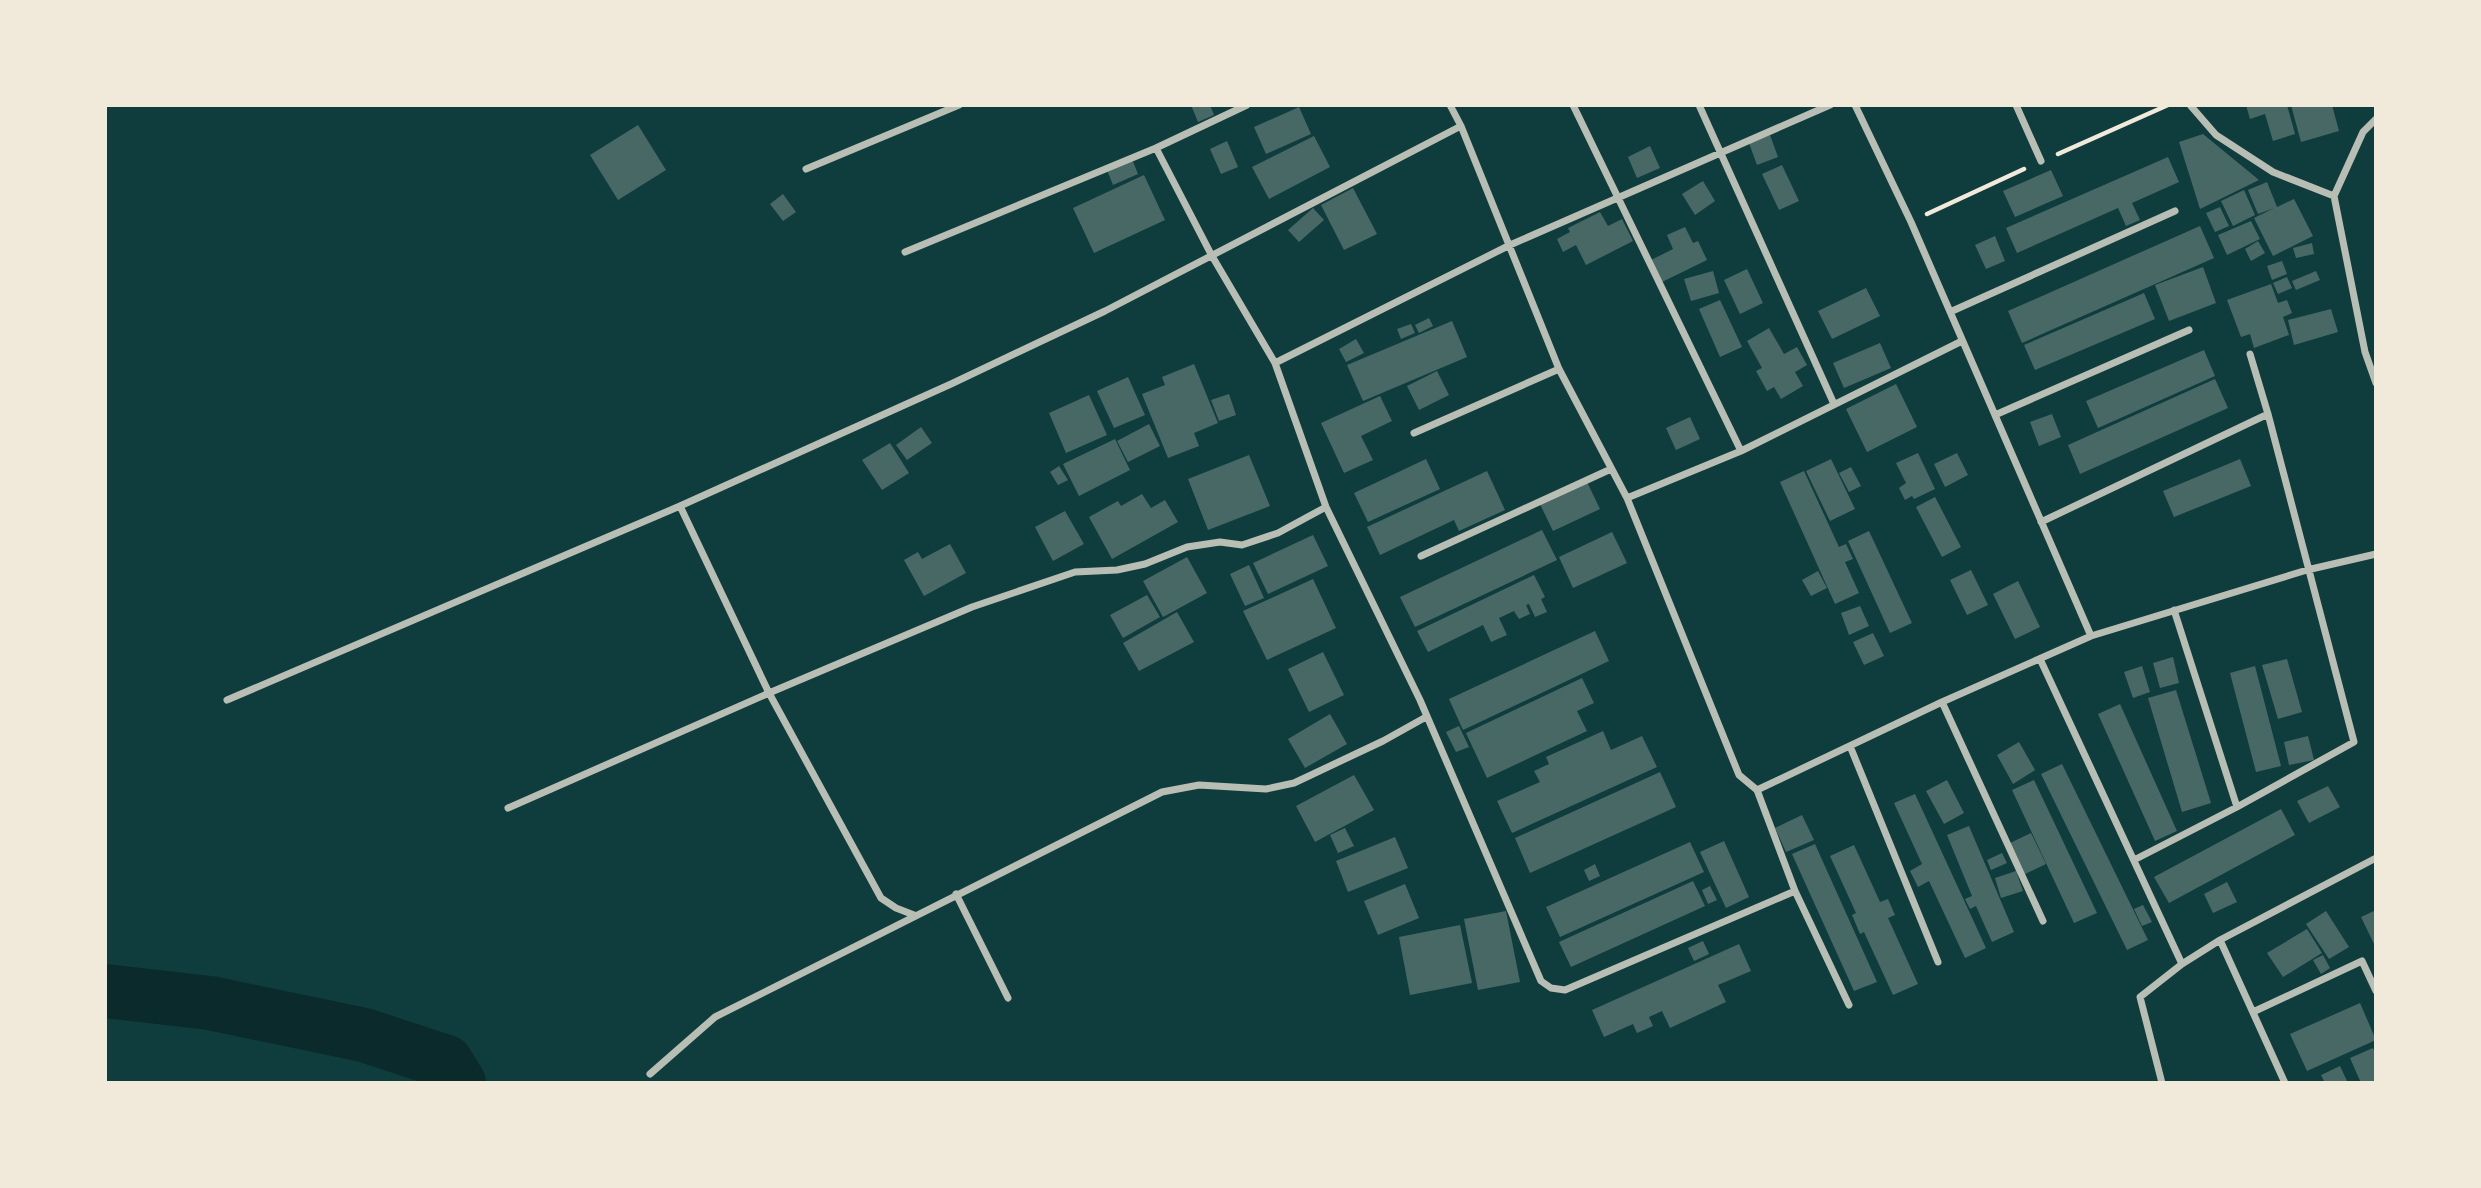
<svg xmlns="http://www.w3.org/2000/svg" width="2481" height="1188" font-family="'Open Sans',sans-serif">
	<style>
		.lines { fill: none; stroke-linecap: round; stroke-linejoin: round }
		.river { stroke: #0a2a2b; stroke-width: 54 }
		.building { fill: #486865 }
		.path { stroke: #f1e9da; stroke-width: 4.5 }
		.minor { stroke: #b8beb3; stroke-width: 7 }
	</style>
	<rect width="100%" height="100%" fill="#0f3d3e"/>
	<g class="lines">
		<!-- river -->
		<path class="river" d="M105 991 210 1003 364 1035 446 1062 459 1083"/>
	</g>
	<!-- building -->
	<path class="building" d="M1191 105H1210L1214 115 1198 122Z
		M2246 105H2287L2295 134 2273 141 2265 114 2250 119Z
		M2291 105H2332L2339 131 2301 142Z
		M1299 107 1311 134 1266 154 1254 127Z
		M638 125 666 170 618 200 590 155Z
		M2203 134 2259 180 2200 209 2179 142Z
		M1770 135 1778 157 1757 165 1749 143Z
		M1314 136 1330 167 1269 199 1252 167Z
		M1227 141 1238 167 1221 174 1210 149Z
		M1650 146 1660 168 1637 178 1628 157Z
		M2168 157 2179 182 2132 203 2140 220 2126 226 2118 208 2017 253 2006 228Z
		M1132 159 1138 174 1113 185 1107 170Z
		M1782 165 1799 201 1779 210 1762 174Z
		M2051 170 2063 196 2015 217 2003 191Z
		M1144 175 1165 220 1094 253 1073 208Z
		M1703 181 1715 201 1695 215 1682 194Z
		M2267 182 2277 207 2294 199 2313 236 2273 256 2254 218 2274 208 2258 214 2248 190Z
		M1353 188 1377 234 1344 250 1321 205Z
		M2244 190 2255 215 2233 226 2221 201Z
		M783 194 796 212 783 221 770 204Z
		M2220 207 2229 226 2215 232 2206 213Z
		M1313 208 1324 220 1299 242 1288 230Z
		M1600 212 1608 226 1622 219 1633 241 1586 265 1576 245 1563 252 1557 239 1570 232 1568 228Z
		M2251 221 2260 239 2227 255 2218 235Z
		M2200 226 2214 258 2022 343 2008 311Z
		M1685 227 1693 243 1698 241 1707 260 1662 282 1651 260 1673 249 1667 235Z
		M1995 236 2005 261 1986 269 1975 245Z
		M2258 241 2265 253 2251 261 2245 249Z
		M2312 243 2314 254 2296 258 2293 248Z
		M2282 261 2287 274 2272 280 2267 266Z
		M2203 267 2216 303 2169 321 2155 285Z
		M1747 269 1763 303 1740 314 1724 280Z
		M1713 271 1719 293 1691 301 1684 279Z
		M2316 271 2320 280 2296 290 2292 281Z
		M2287 277 2292 288 2278 294 2273 283Z
		M2271 284 2278 303 2287 300 2292 313 2283 317 2289 335 2254 348 2250 334 2241 337 2227 300Z
		M1866 288 1880 316 1832 339 1818 311Z
		M2144 293 2155 319 2035 370 2024 345Z
		M1720 300 1742 347 1720 357 1699 309Z
		M2331 309 2338 332 2294 345 2288 320Z
		M1429 318 1433 326 1419 333 1415 325Z
		M1452 321 1467 357 1363 401 1347 365Z
		M1411 324 1415 333 1401 339 1397 329Z
		M1769 328 1784 354 1797 347 1807 365 1795 372 1803 386 1781 399 1774 387 1767 391 1756 371 1762 368 1747 341Z
		M1356 339 1364 353 1346 362 1339 349Z
		M1880 343 1891 368 1844 388 1833 363Z
		M2204 350 2215 376 2098 428 2086 401Z
		M1194 364 1218 423 1194 433 1199 446 1168 458 1142 394 1165 385 1162 377Z
		M1437 371 1449 395 1419 410 1407 386Z
		M1128 377 1145 415 1114 428 1097 391Z
		M2215 379 2228 408 2080 474 2068 445Z
		M1896 384 1917 427 1867 452 1846 409Z
		M1229 394 1236 415 1219 421 1211 400Z
		M1089 395 1107 435 1066 453 1049 413Z
		M1380 396 1392 421 1361 436 1373 460 1344 473 1321 423Z
		M2052 414 2061 437 2039 446 2030 422Z
		M1690 417 1700 439 1676 450 1666 428Z
		M1149 424 1160 446 1128 462 1117 441Z
		M921 427 932 443 907 460 896 445Z
		M1115 439 1130 470 1079 496 1063 464Z
		M890 443 909 473 882 490 862 460Z
		M1918 453 1935 489 1914 499 1912 496 1905 500 1899 488 1906 483 1896 463Z
		M1957 453 1968 475 1945 487 1934 464Z
		M1249 455 1270 506 1208 530 1188 479Z
		M1426 459 1440 489 1368 522 1354 493Z
		M1831 459 1855 509 1830 521 1806 471Z
		M2240 459 2251 486 2174 517 2163 491Z
		M1059 466 1068 480 1058 485 1050 472Z
		M1851 467 1861 486 1849 492 1839 473Z
		M1487 471 1505 510 1459 531 1454 520 1380 555 1367 527Z
		M1804 471 1839 547 1846 544 1853 559 1845 562 1859 593 1835 604 1780 482Z
		M1587 482 1600 509 1553 531 1540 504Z
		M1142 494 1151 508 1165 500 1178 522 1112 559 1089 517 1118 501 1121 506Z
		M1935 497 1961 547 1942 557 1916 507Z
		M1065 511 1084 544 1053 561 1035 527Z
		M1542 530 1557 560 1415 627 1400 597Z
		M1869 531 1912 623 1890 633 1848 541Z
		M1612 532 1627 563 1573 588 1559 557Z
		M1313 535 1328 566 1268 594 1253 563Z
		M950 544 966 573 924 596 904 560 918 552 922 559Z
		M1187 557 1207 593 1163 617 1143 581Z
		M1249 565 1264 598 1245 606 1230 574Z
		M1971 570 1988 605 1967 615 1950 580Z
		M1818 571 1827 588 1811 596 1802 580Z
		M1534 575 1545 597 1541 599 1547 612 1535 617 1529 604 1526 605 1530 614 1519 619 1514 611 1499 618 1507 635 1491 642 1483 625 1428 652 1417 631Z
		M1313 579 1336 628 1267 660 1243 611Z
		M2018 581 2040 627 2015 639 1993 594Z
		M1147 595 1160 617 1123 638 1110 615Z
		M1860 606 1869 626 1849 635 1841 613Z
		M1177 612 1194 642 1139 671 1123 643Z
		M1595 631 1609 661 1463 730 1449 699Z
		M1873 633 1884 656 1864 665 1853 642Z
		M1323 652 1344 695 1309 712 1288 669Z
		M2173 657 2179 683 2160 688 2153 663Z
		M2287 659 2302 712 2278 719 2262 665Z
		M2142 666 2150 692 2133 698 2124 672Z
		M2255 666 2281 766 2256 772 2230 673Z
		M1582 678 1594 703 1577 711 1587 731 1487 778 1466 733Z
		M2176 690 2211 803 2182 812 2148 698Z
		M2120 704 2177 831 2155 841 2098 714Z
		M1330 714 1347 744 1305 768 1288 739Z
		M1459 726 1469 747 1456 752 1446 732Z
		M1603 731 1611 750 1642 736 1657 767 1512 833 1497 801 1540 782 1534 771 1549 764 1546 757Z
		M2308 736 2314 760 2289 765 2284 742Z
		M2019 742 2035 770 2013 784 1997 755Z
		M2062 764 2148 940 2127 950 2041 774Z
		M1660 772 1676 807 1530 873 1515 838Z
		M1354 775 1374 810 1315 842 1296 806Z
		M1947 780 1964 813 1944 824 1926 791Z
		M2034 780 2097 913 2074 923 2012 790Z
		M2328 786 2340 807 2309 823 2297 801Z
		M1915 794 1986 948 1965 958 1929 881 1918 887 1910 871 1922 864 1894 803Z
		M2281 809 2295 835 2169 903 2154 877Z
		M1802 815 1814 840 1786 852 1775 828Z
		M1969 826 2014 932 1992 942 1976 906 1970 909 1965 899 1972 896 1947 835Z
		M1345 828 1354 846 1338 853 1330 835Z
		M2031 833 2046 864 2025 874 2010 843Z
		M1395 837 1408 868 1348 892 1336 861Z
		M1724 841 1749 897 1726 908 1700 852Z
		M1690 842 1704 872 1560 937 1546 907Z
		M1815 844 1877 982 1854 991 1792 854Z
		M1854 845 1880 902 1888 899 1895 915 1888 918 1918 984 1893 995 1864 932 1860 934 1852 915 1856 913 1830 856Z
		M2002 853 2007 863 1991 870 1987 860Z
		M1595 864 1600 876 1589 881 1584 870Z
		M2016 871 2023 891 2001 898 1995 878Z
		M1693 881 1705 906 1571 967 1559 942Z
		M2227 882 2237 902 2213 913 2204 894Z
		M1405 884 1419 918 1378 935 1364 901Z
		M1710 886 1717 900 1708 904 1702 890Z
		M2143 905 2152 922 2142 926 2134 909Z
		M2376 910V948L2361 917Z
		M1506 911 1520 982 1478 990 1464 919Z
		M2326 911 2349 947 2329 959 2306 924Z
		M1460 925 1472 983 1410 995 1399 937Z
		M2307 929 2322 953 2283 977 2267 953Z
		M1703 941 1709 954 1694 961 1688 948Z
		M1739 944 1751 971 1718 985 1726 1002 1670 1028 1662 1011 1649 1017 1653 1026 1637 1033 1633 1024 1604 1037 1592 1010Z
		M2323 955 2330 968 2321 974 2313 960Z
		M2360 1003 2376 1040 2307 1071 2290 1034Z
		M2373 1048 2376 1055V1083H2361L2350 1058Z
		M2340 1066 2348 1083H2325L2321 1075Z"/>
	<g class="lines">
		<!-- path -->
		<path class="path" d="M2058 154 2168 105
			M1927 214 2024 169"/>
		<!-- minor -->
		<path class="minor" d="M1247 105 1156 148 1212 256 1275 363 1326 507 1420 700 1541 981 1551 988 1565 990 1795 891
			M1450 105 1461 126 1559 369 1627 498 1739 775 1757 790 1942 702 2091 636 2307 570 2376 554
			M1573 105 1741 451
			M1699 105 1834 404
			M1855 105 1911 222 2091 636
			M2016 105 2041 161
			M2190 105 2216 135 2273 172 2334 196
			M2376 119 2363 132 2334 196 2365 352 2376 383
			M806 169 959 105
			M905 252 1156 148
			M1950 312 2175 211
			M2250 354 2268 414
			M1275 363 1510 245 1830 105
			M1995 415 2189 330
			M1414 433 1559 369
			M1627 498 1741 451 1962 341
			M1326 507 1278 533 1242 545 1220 542 1187 547 1145 564 1117 570 1075 572 972 607 769 693 680 506 951 384 1105 311 1461 126
			M2041 522 2268 414 2354 742 2237 807 2134 860
			M1421 556 1611 469
			M2174 610 2237 807
			M2040 659 2182 964
			M227 700 680 506
			M1942 702 2043 921
			M1850 746 1938 962
			M1757 790 1795 891 1849 1005
			M508 808 769 693 881 898 896 908 914 915
			M956 894 1008 998
			M2220 940 2285 1083
			M2253 1012 2362 961 2376 991
			M650 1074 715 1017 1162 792 1199 785 1266 789 1294 783 1383 741 1426 717
			M2162 1083 2140 997 2182 964 2220 940 2376 858"/>
	</g>
	<!-- border -->
	<rect width="2481" height="1188" fill="none" stroke="#f1e9da" stroke-width="214"/>
</svg>
